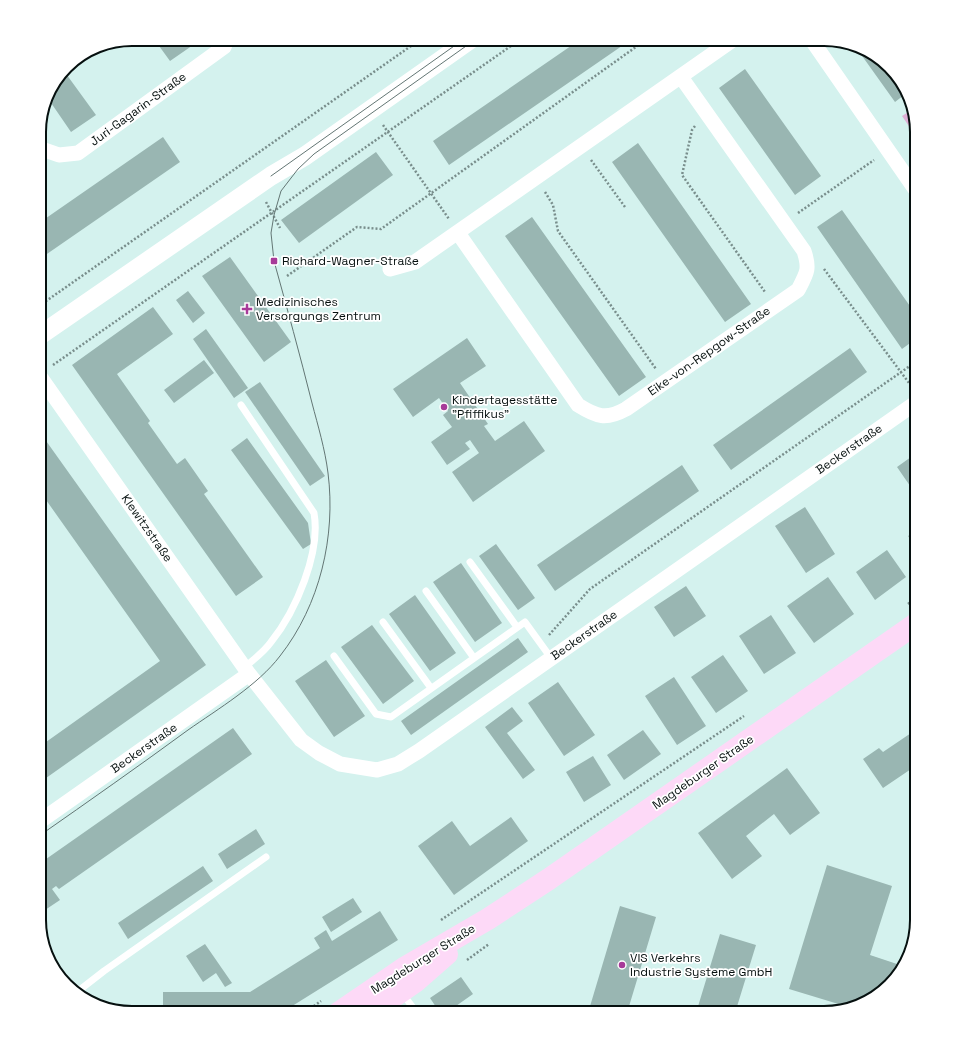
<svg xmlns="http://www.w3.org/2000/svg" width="956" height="1052" font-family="'Space Grotesk',sans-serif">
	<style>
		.green { fill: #ddafd4 }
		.building { fill: #99b6b2 }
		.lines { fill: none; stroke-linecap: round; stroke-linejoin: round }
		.path { stroke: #798e8c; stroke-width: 2.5; stroke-dasharray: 2 2; stroke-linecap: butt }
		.service { stroke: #fff; stroke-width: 7 }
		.minor { stroke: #fff; stroke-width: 15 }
		.tertiary { stroke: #fff; stroke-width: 19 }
		.primary { stroke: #fdd9f7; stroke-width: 22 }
		.tram { stroke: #637674; stroke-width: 1 }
		.poi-dot { fill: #a73a99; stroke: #fff; stroke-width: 1.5 }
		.labels { text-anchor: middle; stroke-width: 3.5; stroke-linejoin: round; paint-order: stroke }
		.street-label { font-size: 12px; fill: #06100f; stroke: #fff }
		.poi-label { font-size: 12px; fill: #06100f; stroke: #fff; text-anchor: start }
		.rim { fill: none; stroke: #06100f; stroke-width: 2 }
	</style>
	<rect width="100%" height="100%" fill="#d4f2ee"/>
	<!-- green -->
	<path class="green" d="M910 111 917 132V138L902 116Z"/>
	<!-- building -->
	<path class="building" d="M154 39H193L196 43 170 61Z
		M581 39H632L449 165 433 141Z
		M855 46 865 49 898 75 904 95 895 102Z
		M745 69 821 176 795 195 719 88Z
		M64 71 96 115 71 132 47 97 49 91Z
		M163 137 180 162 44 256 39 250V223Z
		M638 143 751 304 725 322 612 162Z
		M376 152 393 175 299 243 281 220Z
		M842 210 917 316V338L902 349 817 227Z
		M532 217 646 377 619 396 505 236Z
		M230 257 291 342 264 362 202 276Z
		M188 291 205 313 193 323 176 300Z
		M153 307 173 334 117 374 150 421 148 423 177 464 185 458 208 491 204 494 263 577 236 596 72 365Z
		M206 329 248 388 234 398 193 339Z
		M467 338 486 366 460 383 488 424 484 426 495 441 524 421 545 451 473 502 452 472 479 453 470 440 465 443 470 449 447 465 431 442 452 427 443 415 448 411 439 398 413 417 393 389Z
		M850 348 867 372 731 470 713 445Z
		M204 360 214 373 174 403 164 390Z
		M260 382 325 476 310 486 245 392Z
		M39 431 206 665 39 783V747L160 661 39 490Z
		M247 438 308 523 311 544 303 549 231 450Z
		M911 457 917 467V496L897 467Z
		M682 465 699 491 555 591 537 565Z
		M805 507 835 554 806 573 775 526Z
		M917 530V549L908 536Z
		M496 544 535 598 518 610 479 556Z
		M887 550 906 577 875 600 856 572Z
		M461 563 502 623 475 642 433 582Z
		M828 577 854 614 814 643 787 606Z
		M686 586 706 616 674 637 654 607Z
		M415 595 456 653 430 671 389 614Z
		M771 615 796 653 764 674 739 636Z
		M372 625 414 681 383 704 341 647Z
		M518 638 528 652 411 735 401 721Z
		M723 655 748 691 716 713 691 677Z
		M326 660 365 716 334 737 295 681Z
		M674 677 706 726 677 745 645 696Z
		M558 682 595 735 564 756 528 703Z
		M512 707 523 721 507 733 535 770 523 779 485 727Z
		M233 728 252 754 59 889 56 886 52 889 60 900 45 910 39 901V864Z
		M917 729V765L883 788 863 759 879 748 883 752Z
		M643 730 661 754 624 780 607 755Z
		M593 756 611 785 584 802 566 772Z
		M787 768 820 813 790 835 774 814 746 836 762 856 732 879 698 833Z
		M511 817 528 841 454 895 418 846 452 821 470 846Z
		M256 829 265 844 227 869 218 854Z
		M827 865 892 886 870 955 903 966 881 994 845 1006 789 989Z
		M203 866 213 881 128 939 118 923Z
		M353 898 362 912 331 932 322 917Z
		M620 906 656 917 627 1013H588Z
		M380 911 398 940 281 1013H173V1006L163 1007V992H250L320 948 314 938 326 930 332 941Z
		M720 934 756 945 735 1013H696Z
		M205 944 232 983 225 987 216 973 203 982 186 956Z
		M461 977 473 994 446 1013H440L430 998Z"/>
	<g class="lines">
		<!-- path -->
		<path class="path" d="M383 125 449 219
			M695 126 692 130 682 175 765 292
			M591 160 625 207
			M545 192 553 205 558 231 656 369
			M266 202 280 228
			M798 213 874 160
			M824 269 912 387
			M287 276 357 227 381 229 647 39
			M39 306 421 39
			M53 365 521 39
			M908 604 917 597
			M549 635 590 589 917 361
			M441 920 744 716
			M467 960 489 944
			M304 1013 321 1001"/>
		<!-- service -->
		<path class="service" d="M241 405 314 513C321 552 296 611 271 642 264 652 254 659 245 667
			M470 562 517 627
			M426 591 474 658
			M383 622 431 688
			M334 656 376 714 391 717 525 622 551 658
			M77 992 104 971 266 857
			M402 993 417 1013"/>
		<!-- minor -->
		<path class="minor" d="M811 39 917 192
			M39 148 59 155 78 153 224 47 227 39
			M458 233 578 405C597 417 606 420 626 409L798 290C807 273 810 269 804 251L681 77
			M390 269 415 262 734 39
			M39 375 249 674 301 740 319 753 340 764 377 770 398 764 419 751 917 402
			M39 822 249 674"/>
		<!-- tertiary -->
		<path class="tertiary" d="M39 336 271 176 305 156 471 39"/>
		<!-- primary -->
		<path class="primary" d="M338 1013 404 968 488 919 549 879 917 623
			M370 1013 415 982 447 954"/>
		<!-- tram -->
		<path class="tram" d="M271 176 464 39
			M39 836C89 801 139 766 188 730 218 709 258 685 280 656 320 605 336 536 328 473 325 449 318 426 312 403 300 355 287 308 274 261L271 233 274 215 281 191 298 169 314 154 476 39"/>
	</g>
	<!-- markers -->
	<g class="poi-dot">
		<rect x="270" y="257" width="8" height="8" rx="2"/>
		<path d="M245 303h4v4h4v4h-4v4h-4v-4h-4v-4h4z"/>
		<circle cx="444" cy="407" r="4"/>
		<circle cx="622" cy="965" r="4"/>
	</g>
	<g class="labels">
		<!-- street labels -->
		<g class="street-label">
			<text transform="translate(138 109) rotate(-36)" y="4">Juri-Gagarin-Straße</text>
			<text transform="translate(709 351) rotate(-35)" y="4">Eike-von-Repgow-Straße</text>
			<text transform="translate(849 449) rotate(-35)" y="4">Beckerstraße</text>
			<text transform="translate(147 528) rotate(55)" y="4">Klewitzstraße</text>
			<text transform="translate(584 635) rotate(-35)" y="4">Beckerstraße</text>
			<text transform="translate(144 748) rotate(-35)" y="4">Beckerstraße</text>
			<text transform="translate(703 772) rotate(-35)" y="4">Magdeburger Straße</text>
			<text transform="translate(423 959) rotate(-32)" y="4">Magdeburger Straße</text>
		</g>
		<!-- poi labels -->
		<g class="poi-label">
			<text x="282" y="265">Richard-Wagner-Straße</text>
			<text x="256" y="306">Medizinisches<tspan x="256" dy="14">Versorgungs Zentrum</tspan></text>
			<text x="452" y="404">Kindertagesstätte<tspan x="452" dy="14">"Pfiffikus"</tspan></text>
			<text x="630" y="962">VIS Verkehrs<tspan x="630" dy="14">Industrie Systeme GmbH</tspan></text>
		</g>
	</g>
	<!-- crop -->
	<path d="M0 0H956V1052H0ZM132 46H824A86 86 0 0 1 910 132V920A86 86 0 0 1 824 1006H132A86 86 0 0 1 46 920V132A86 86 0 0 1 132 46Z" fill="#fff" fill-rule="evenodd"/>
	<path class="rim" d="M132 46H824A86 86 0 0 1 910 132V920A86 86 0 0 1 824 1006H132A86 86 0 0 1 46 920V132A86 86 0 0 1 132 46Z"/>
</svg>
